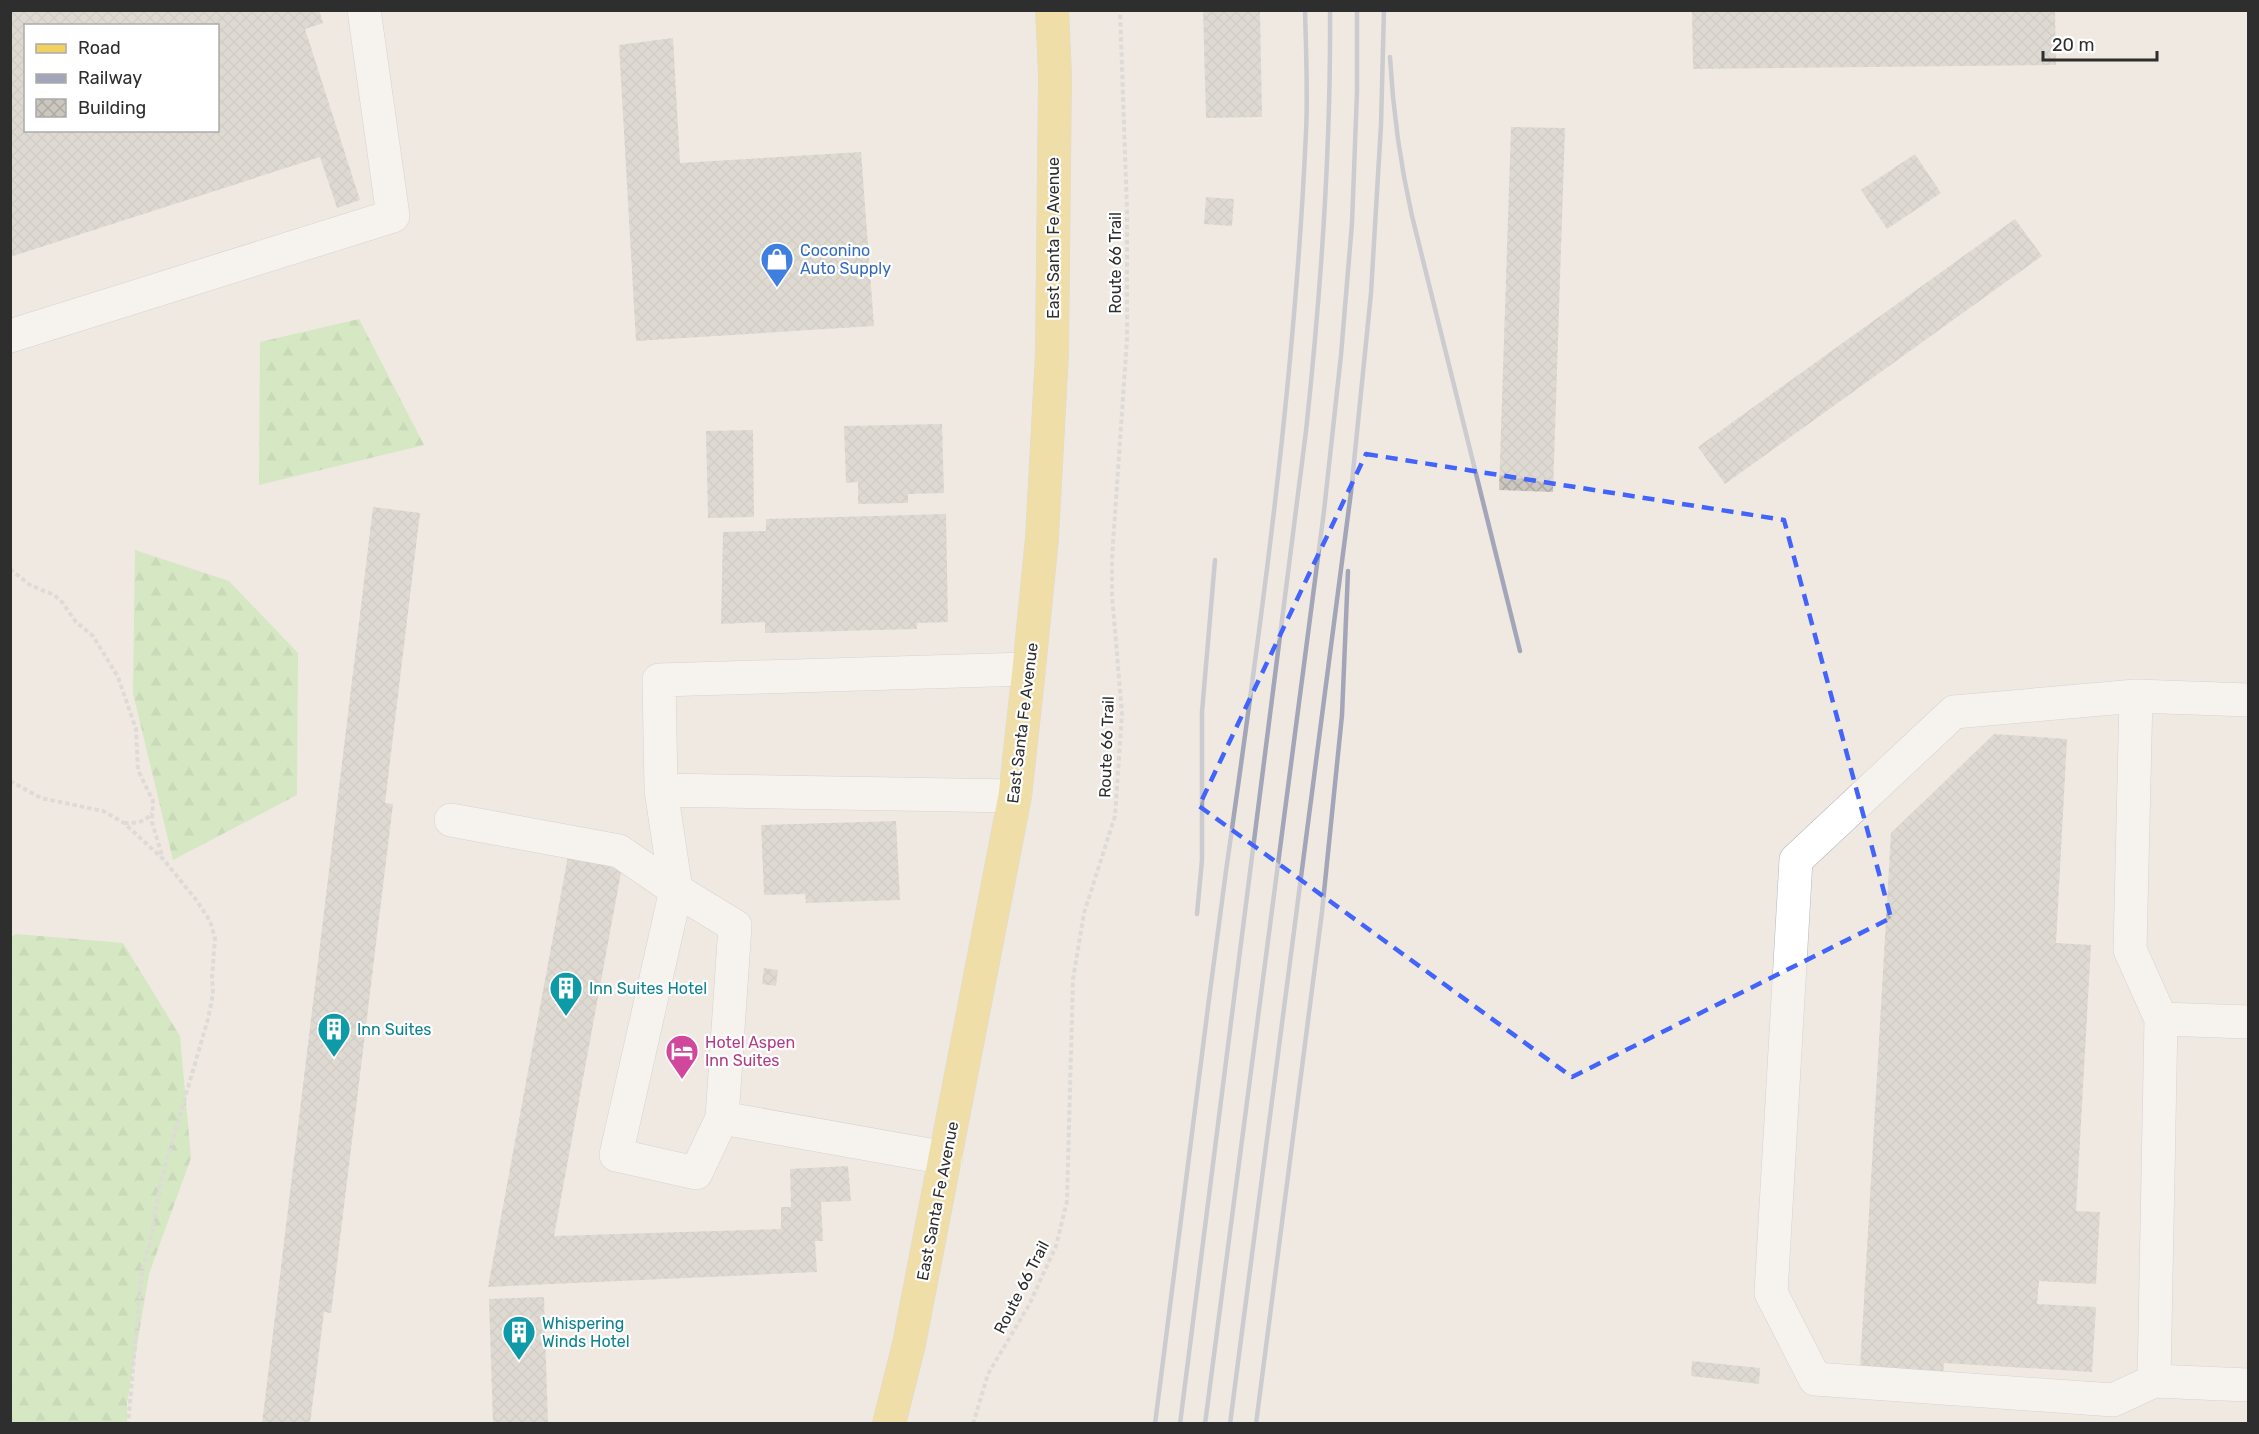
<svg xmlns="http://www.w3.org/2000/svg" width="2259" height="1434" font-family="Rubik,sans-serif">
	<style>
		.forest { fill: url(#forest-firs) }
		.building { fill: url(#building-cross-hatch); fill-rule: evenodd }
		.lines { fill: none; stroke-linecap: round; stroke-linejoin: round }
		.minor-casing { stroke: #b4b7c1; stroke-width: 34 }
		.major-casing { stroke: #c9c9c9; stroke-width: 34 }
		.path { stroke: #c9c9c9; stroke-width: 4; stroke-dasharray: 4.5 3; stroke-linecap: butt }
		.minor { stroke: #fff; stroke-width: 33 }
		.major { stroke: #f2d163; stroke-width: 33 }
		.rail { stroke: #a3a6b8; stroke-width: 4.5 }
		.marked { fill: none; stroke: #4264fb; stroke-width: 4.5; stroke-dasharray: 12 8; stroke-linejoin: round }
		.labels { text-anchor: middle; stroke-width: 4.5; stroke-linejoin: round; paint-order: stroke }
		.street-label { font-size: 16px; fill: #2e2e2e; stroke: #fff }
		.shop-label { font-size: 16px; fill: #366cbe; stroke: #fff; text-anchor: start }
		.culture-label { font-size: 16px; fill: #0d838f; stroke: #fff; text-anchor: start }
		.hotel-label { font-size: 16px; fill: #b23c85; stroke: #fff; text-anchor: start }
	</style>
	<defs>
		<pattern id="forest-firs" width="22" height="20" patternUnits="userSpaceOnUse" patternTransform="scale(1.5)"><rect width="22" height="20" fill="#b6e59e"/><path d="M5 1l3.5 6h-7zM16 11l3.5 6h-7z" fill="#9dc588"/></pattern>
		<pattern id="building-cross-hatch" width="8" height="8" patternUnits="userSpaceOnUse" patternTransform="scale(1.5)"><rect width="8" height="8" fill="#cbc7bf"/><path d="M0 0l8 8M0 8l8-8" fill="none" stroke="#afaba4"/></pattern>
	</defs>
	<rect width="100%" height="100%" fill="#efe9e1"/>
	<!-- forest -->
	<path class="forest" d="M359 319 424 445 259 485 260 342Z
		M135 550 229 581 298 653 297 795 173 860 133 693Z
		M16 934 123 943 180 1036 191 1158 149 1274 127 1403V1423H11L10 937Z"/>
	<!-- building -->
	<path class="building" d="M10 10H319L323 23 305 29 360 200 337 208 320 157 10 257ZM26 26H218V130H26Z
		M1203 10H1260L1262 117 1206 118Z
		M1692 10H2055L2056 65 1693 69Z
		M673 38 680 163 861 152 874 326 636 341 619 45Z
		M1511 127 1565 128 1553 492 1499 490Z
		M1915 154 1941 193 1887 229 1861 190Z
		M1206 197 1234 199 1232 226 1204 224Z
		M2015 219 2042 256 1725 484 1698 447Z
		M942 424 944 493 908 494V503L858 504V482L846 483 844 426Z
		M753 430 754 517 708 518 706 431Z
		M373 507 420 513 385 803 393 804 331 1313 324 1312 310 1424H262Z
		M946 514 948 622 917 623V629L765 633V622L721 624 723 532 766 531V519Z
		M1994 734 2067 739 2056 943 2091 945 2076 1211 2100 1212 2096 1284 2039 1281 2037 1304 2096 1307 2092 1372 1944 1363 1943 1374 1860 1369 1891 833Z
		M896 821 900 900 806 903 805 894 764 895 761 825Z
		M568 856 622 867 554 1236 781 1229V1207H791L790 1169 848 1166 851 1201 821 1202 823 1241H815L817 1272 488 1287Z
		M764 968 778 970 776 986 762 984Z
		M544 1297 548 1424H493L489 1299Z
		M1692 1361 1760 1368 1759 1384 1691 1376Z"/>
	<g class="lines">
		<defs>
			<path id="minor" d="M10 336 393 216 364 10
				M2136 696 1954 712 1796 860 1771 1293 1815 1379 2113 1400 2154 1381
				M2248 700 2136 696 2130 950 2161 1019 2154 1381 2248 1385
				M661 790 1015 796
				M451 820 619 851 676 890 616 1155 696 1173 722 1118 735 926 676 890 661 790 659 680 1029 669
				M2161 1019 2248 1022
				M722 1118 946 1158"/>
			<path id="major" d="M889 1424 909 1344 1015 796 1029 669 1042 538 1052 353 1055 76 1052 10"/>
		</defs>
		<!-- minor casing -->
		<use href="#minor" class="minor-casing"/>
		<!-- major casing -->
		<use href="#major" class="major-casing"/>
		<!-- path -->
		<path class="path" d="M10 569 30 585 54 595 62 602 76 622 93 636 118 677 136 729 138 770 153 801 152 822 163 859
			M10 781 41 798 103 811 124 823 163 859 197 901 210 921 215 938 212 977 213 994 208 1019 161 1180 150 1242 142 1270 128 1424
			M124 823C135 823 145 823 152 813
			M973 1424 988 1374 1029 1305 1056 1246 1067 1201 1073 979 1084 913 1115 816 1122 714 1112 595V558L1127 339V211L1120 10"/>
		<!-- minor -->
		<use href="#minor" class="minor"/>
		<!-- major -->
		<use href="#major" class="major"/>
		<!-- rail -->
		<path class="rail" d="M1390 57C1393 111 1400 163 1412 216L1520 651
			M1197 914 1202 860V712L1215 560
			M1155 1424C1179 1239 1201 1055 1226 871 1261 626 1295 379 1306 132 1308 92 1306 51 1305 10
			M1180 1424 1306 431C1321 291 1331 151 1330 10
			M1205 1424 1324 511 1341 355 1352 223 1357 92V10
			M1230 1424 1351 492 1371 293 1381 125 1384 10
			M1256 1424 1322 912 1342 715 1348 571"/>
	</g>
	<!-- marked area -->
	<path d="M0 0H2259V1434H0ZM1366 454 1784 520 1891 918 1572 1077 1199 806Z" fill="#efe9e1" fill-opacity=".55" fill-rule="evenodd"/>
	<path class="marked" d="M1366 454 1784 520 1891 918 1572 1077 1199 806Z"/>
	<!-- icons -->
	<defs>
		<symbol id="shop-pin" viewBox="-11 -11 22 30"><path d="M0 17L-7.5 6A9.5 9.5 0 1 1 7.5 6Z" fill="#3f7fe0" stroke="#fff"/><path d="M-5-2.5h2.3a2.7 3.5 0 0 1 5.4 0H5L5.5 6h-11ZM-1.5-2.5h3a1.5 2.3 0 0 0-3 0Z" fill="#fff"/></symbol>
		<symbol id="building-pin" viewBox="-11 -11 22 30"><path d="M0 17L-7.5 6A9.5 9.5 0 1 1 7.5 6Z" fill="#0f9aa8" stroke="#fff"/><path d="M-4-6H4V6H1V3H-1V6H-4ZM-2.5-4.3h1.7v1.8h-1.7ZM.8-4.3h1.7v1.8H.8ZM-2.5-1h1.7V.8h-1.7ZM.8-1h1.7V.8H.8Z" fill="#fff"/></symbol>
		<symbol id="hotel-pin" viewBox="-11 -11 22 30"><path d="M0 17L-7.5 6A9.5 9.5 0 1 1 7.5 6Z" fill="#d1479c" stroke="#fff"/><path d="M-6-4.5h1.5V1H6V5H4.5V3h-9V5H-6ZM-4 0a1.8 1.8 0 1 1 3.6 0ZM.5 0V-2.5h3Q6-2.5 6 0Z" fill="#fff"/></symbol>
	</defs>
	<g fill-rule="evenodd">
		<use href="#shop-pin" x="758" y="240" width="38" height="52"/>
		<use href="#building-pin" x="547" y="969" width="38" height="52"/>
		<use href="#building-pin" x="315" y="1010" width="38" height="52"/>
		<use href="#hotel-pin" x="663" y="1032" width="38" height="52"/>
		<use href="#building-pin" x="500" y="1313" width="38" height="52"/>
	</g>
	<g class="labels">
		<!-- street labels -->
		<g class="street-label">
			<text transform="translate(1053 238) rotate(-90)" y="6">East Santa Fe Avenue</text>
			<text transform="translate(1115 263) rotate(-90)" y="6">Route 66 Trail</text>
			<text transform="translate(1022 723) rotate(-83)" y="6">East Santa Fe Avenue</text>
			<text transform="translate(1106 747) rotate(-88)" y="6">Route 66 Trail</text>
			<text transform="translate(937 1201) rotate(-79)" y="6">East Santa Fe Avenue</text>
			<text transform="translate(1021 1287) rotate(-63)" y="6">Route 66 Trail</text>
		</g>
		<!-- shop labels -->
		<g class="shop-label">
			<text x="800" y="256">Coconino<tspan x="800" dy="18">Auto Supply</tspan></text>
		</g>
		<!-- culture labels -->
		<g class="culture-label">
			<text x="589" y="994">Inn Suites Hotel</text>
			<text x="357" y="1035">Inn Suites</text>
			<text x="542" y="1329">Whispering<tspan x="542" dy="18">Winds Hotel</tspan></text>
		</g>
		<!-- hotel labels -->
		<g class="hotel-label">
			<text x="705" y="1048">Hotel Aspen<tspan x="705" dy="18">Inn Suites</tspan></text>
		</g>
	</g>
	<!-- border -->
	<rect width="2259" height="1434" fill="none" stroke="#2e2e2e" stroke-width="24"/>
	<!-- legend -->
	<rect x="24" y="24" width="195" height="108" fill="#ffffff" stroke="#ababab" stroke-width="1.5"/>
	<rect x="36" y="44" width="30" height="9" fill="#f2d163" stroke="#ababab" stroke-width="1.5"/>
	<text x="78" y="54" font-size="18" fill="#2e2e2e">Road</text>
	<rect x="36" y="74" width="30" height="9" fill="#a3a6b8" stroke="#ababab" stroke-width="1.5"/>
	<text x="78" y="84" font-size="18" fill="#2e2e2e">Railway</text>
	<rect x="36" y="99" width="30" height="18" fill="url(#building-cross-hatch)" stroke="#ababab" stroke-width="1.5"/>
	<text x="78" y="114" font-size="18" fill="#2e2e2e">Building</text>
	<!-- scale -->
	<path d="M2043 51v9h114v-9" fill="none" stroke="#2e2e2e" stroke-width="3"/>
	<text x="2052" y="51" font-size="18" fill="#2e2e2e" stroke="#ffffff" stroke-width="4.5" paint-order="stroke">20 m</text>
</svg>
